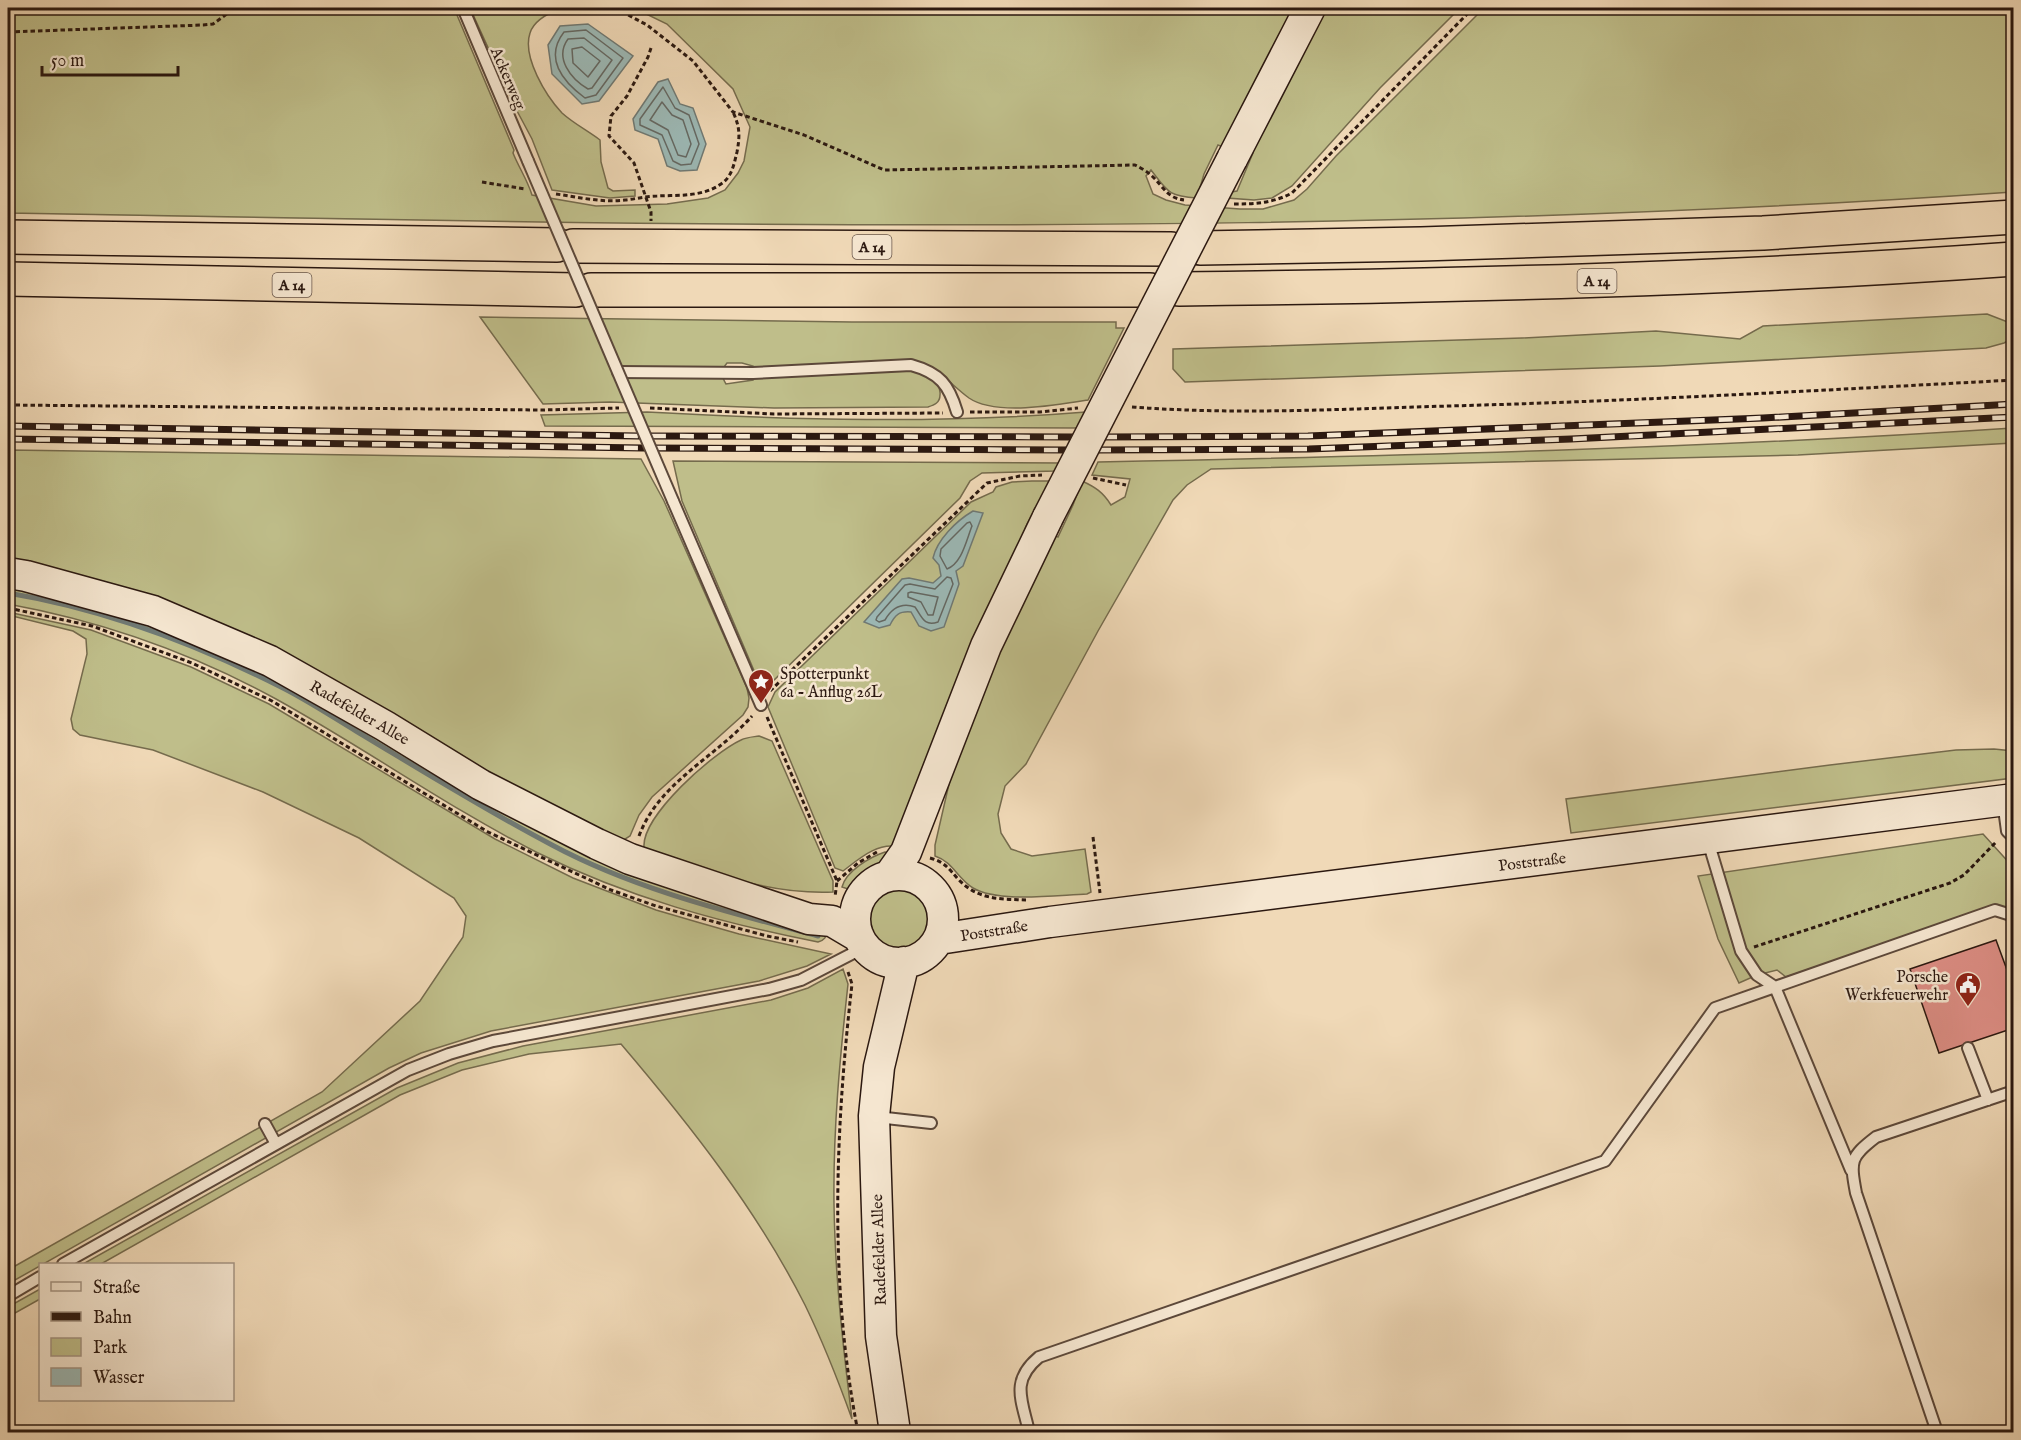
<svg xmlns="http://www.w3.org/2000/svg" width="2021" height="1440" font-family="'IM FELL English',serif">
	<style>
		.green { fill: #bfbe8a; stroke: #756b4d; stroke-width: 1.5 }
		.water { fill: #9cb9b6; stroke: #6f7974; stroke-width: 1.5 }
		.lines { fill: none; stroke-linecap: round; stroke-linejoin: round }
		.shore { stroke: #646863; stroke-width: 1.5 }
		.stream { stroke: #6f7974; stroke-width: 5 }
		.building { fill: #dd8e85; stroke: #2b1810; stroke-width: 1.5 }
		.lane-casing { stroke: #5c483a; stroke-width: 14 }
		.secondary-casing { stroke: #2b1810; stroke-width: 33 }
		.highway-casing { stroke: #2b1810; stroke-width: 36 }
		.path { stroke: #2b1810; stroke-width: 3; stroke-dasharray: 4.5 3; stroke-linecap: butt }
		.lane { stroke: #f5e6d0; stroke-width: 10 }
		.secondary { stroke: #f5e6d0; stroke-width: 30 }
		.highway { stroke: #f0d9b7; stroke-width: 33 }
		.rail-casing { stroke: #2b1810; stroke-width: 7 }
		.rail { stroke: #f5e6d0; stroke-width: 4.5; stroke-dasharray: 14; stroke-linecap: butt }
		.lane-bridge-casing { stroke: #5c483a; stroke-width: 14; stroke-linecap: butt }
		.secondary-bridge-casing { stroke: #2b1810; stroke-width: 33; stroke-linecap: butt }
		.lane-bridge { stroke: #f5e6d0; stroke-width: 10 }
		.secondary-bridge { stroke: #f5e6d0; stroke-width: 30 }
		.labels { text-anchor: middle; stroke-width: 5; stroke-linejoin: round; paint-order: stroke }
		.shield { fill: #f5e6d0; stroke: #68564a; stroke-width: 1.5 }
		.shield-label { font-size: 15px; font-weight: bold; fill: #2b1810 }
		.street-label { font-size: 16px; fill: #2b1810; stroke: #f5e6d0 }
		.poi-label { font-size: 16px; fill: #2b1810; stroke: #f5e6d0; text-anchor: start }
	</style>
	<rect width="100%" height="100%" fill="#f0d9b7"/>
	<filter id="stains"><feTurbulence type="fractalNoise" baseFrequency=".00333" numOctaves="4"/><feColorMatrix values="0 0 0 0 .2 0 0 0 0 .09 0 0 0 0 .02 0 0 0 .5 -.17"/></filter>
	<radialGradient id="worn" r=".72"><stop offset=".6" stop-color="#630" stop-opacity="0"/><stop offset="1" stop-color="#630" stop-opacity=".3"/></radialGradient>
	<!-- green -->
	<path class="green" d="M8 8H454L514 150 513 153C519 168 527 179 532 195L596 206 667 204 708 198 725 190 738 173 744 161 750 127 733 89 667 24 634 8H1298L1223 147 1218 145 1204 174 1197 198C1168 196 1168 192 1151 170L1146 176 1153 194 1166 200 1185 205 1240 209H1263L1294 200 1307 189 1336 156 1484 8H2013V192C1504 227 992 229 481 221 323 219 165 217 8 213Z
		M470 8H562C551 12 534 20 530 33 522 57 546 96 562 113 573 123 588 131 600 140L601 162 608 188 613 191 635 190V196L610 198 552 190 532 139 516 109Z
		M1323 8H1460L1380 88 1292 186 1272 198 1254 200 1227 198 1231 192 1237 191 1253 153 1252 150Z
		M1987 314 2013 324V338L2004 343 1986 348 1660 366 1185 382 1173 369V349L1522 338 1656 331 1740 339 1763 326Z
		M480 317 852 322H1116V328H1124L1088 400C1058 405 995 416 969 398 950 384 939 368 916 361L753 368V366L742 363H727C721 370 721 376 726 384L753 380V378L904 369C918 371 942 377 940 395 940 403 934 405 928 407L774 408 610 402 543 404Z
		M647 412C793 420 941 424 1086 412L1078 428 545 426 541 415Z
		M2013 428V443L1798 455 1211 469 1187 485 1173 500 1098 631 1026 764 1005 786 998 814 1001 833 1011 849 1032 856 1085 849 1091 892 1087 894C1057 895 998 903 973 888 957 878 953 862 935 856V845L949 784 964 729 1051 534 1058 537 1073 505 1082 481C1095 487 1103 492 1111 505L1125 497 1130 479 1092 475 1098 462C1404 456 1709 448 2013 428Z
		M8 450 641 459 664 501 747 688 749 698 748 707 743 715 652 797 639 815 630 836 619 843 570 821 359 699 8 564Z
		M673 461 1061 463 1056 471 982 473 970 481 960 498 770 684 766 685 758 680 682 501Z
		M1032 481H1051L1027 524 1025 529 1029 531 899 847C877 842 859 859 843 871L835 868 768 707 775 692 971 502 993 492 996 487 1012 482Z
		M8 583 33 587 226 651 463 786 828 929C826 936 826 940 818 942 721 923 627 897 538 853 447 807 365 748 276 699 192 653 101 621 8 604Z
		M8 612 91 630 191 667 269 704 495 839 573 878 656 910 697 922 739 934 831 954 807 966 759 981 491 1031 421 1053 389 1068 8 1284V1270L322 1092 420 1001 463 937 466 916 454 898 359 838 263 792 153 750 80 735 73 729 71 719 87 654 86 639 73 631 8 615Z
		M759 736 772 741 833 881V892C764 895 707 870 644 848 641 816 713 753 741 740 747 737 753 737 759 736Z
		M1994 749 2013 751V778L1571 833 1566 799 1830 765 1956 750Z
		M1983 834 2013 867V910L1995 908 1977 912 1786 977 1777 970 1757 975 1739 983 1718 939 1698 876Z
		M885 852 896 853C886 863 875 868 864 877 859 881 855 886 848 889L842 887C846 871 870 857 885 852Z
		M866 919a34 34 0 1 1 68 0a34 34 0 1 1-68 0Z
		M843 969 848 984C840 1057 833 1130 834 1204 835 1276 843 1347 852 1419 838 1380 823 1342 805 1305 757 1210 690 1125 621 1044L529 1054 462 1070 400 1095 101 1264H83L397 1088 458 1063 523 1046 771 1000 808 988Z
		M40 1289V1299L8 1317V1307Z"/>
	<!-- water -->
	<path class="water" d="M588 24 633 56 599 101 582 104 552 74 548 45 560 26Z
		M668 79 680 104 693 108 706 144 697 170 680 171 667 166 658 139 635 130 633 119 658 82Z
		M973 511 983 513 963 566 956 571 959 584 944 627 931 631 919 626 911 612C899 611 895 615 890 625L879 628 864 622 902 579 909 578 933 583 941 576 939 565 933 558C937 540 956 521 973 511Z"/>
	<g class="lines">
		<!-- shore -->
		<path class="shore" d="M586 30 623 58 596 95 585 98C562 81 544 58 564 32Z
			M584 38 612 60 592 88 588 89C571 79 554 58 568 39Z
			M582 47 600 61 588 77 573 63 572 49Z
			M663 87 675 108 689 115 699 144 691 164 681 165 673 161 662 135 640 125V119Z
			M662 102 672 115 683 120 691 144 686 157 678 155 668 130 650 120Z
			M970 522 972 526C966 541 962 563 947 569L940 556 941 549 967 523Z
			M947 577 951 578 953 584 938 622C924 627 922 617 915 607 901 602 892 608 885 620L879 622 876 620 877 617 905 585 910 584 935 589Z
			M911 592 938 597 933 615H928L921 602 908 597V593Z"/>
		<!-- stream -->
		<path class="stream" d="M8 593C105 609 194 643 281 687 307 700 331 716 356 731 421 770 485 810 552 845 634 889 728 912 818 936"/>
	</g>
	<!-- building -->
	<path class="building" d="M1996 940 2014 989V1028L1939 1053 1910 969Z"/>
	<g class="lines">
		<defs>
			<path id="lane" d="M463 8 528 161
				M618 372 753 373 911 365C940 373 949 385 957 412
				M673 501 761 705
				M2003 801 2007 831 2014 838
				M1708 841 1741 951 1757 975 1775 987 1851 1170
				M1968 1048 1988 1100
				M877 1117 931 1123
				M265 1124 276 1144
				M63 1264 408 1070 449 1054 493 1041 769 989 801 980 865 947
				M8 1296 40 1277
				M1029 1432C1022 1400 1010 1381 1039 1357L1605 1161 1715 1008 1995 910 2014 916
				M1937 1432 1856 1193C1850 1161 1850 1157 1876 1137L2014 1091"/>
			<path id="secondary" d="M1232 159 1310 8
				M8 573 26 576 153 611 270 661 385 726 481 785 597 844 630 859 809 919 832 921 859 937
				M855 919a44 44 0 1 1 88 0a44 44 0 1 1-88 0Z
				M889 876 906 852 986 646 1048 517
				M939 939 1050 922 2014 799
				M895 1432 881 1336 874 1116 879 1067 904 962"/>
			<path id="highway" d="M8 237 557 245
				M573 246 1171 249
				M1200 248 1421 244 1763 233 2014 217
				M8 279 576 290
				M1179 289C1458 286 1736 279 2014 259
				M591 290H1150"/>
		</defs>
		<!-- lane casing -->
		<use href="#lane" class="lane-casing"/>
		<!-- secondary casing -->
		<use href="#secondary" class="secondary-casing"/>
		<!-- highway casing -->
		<use href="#highway" class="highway-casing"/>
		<!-- path -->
		<path class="path" d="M615 8 647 25 693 61 733 112 804 135 884 170 1135 165C1141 168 1148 172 1152 176 1163 186 1167 198 1184 200
			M8 32 203 25 213 24 235 8
			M651 48 648 57 627 96 611 116 609 136 634 163 651 212V221
			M482 182 525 189
			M556 194C578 197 602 203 625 200 636 199 646 196 657 196 679 195 702 197 721 184 732 177 734 164 737 152 740 136 740 127 733 112
			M1234 204C1256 204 1273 203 1292 193L1473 8
			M8 405 541 410 619 408
			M1132 407C1237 415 1343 409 1449 406 1637 401 1825 390 2014 380
			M650 408 774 414 943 413
			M970 412H1040L1078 408
			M1093 478 1126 485
			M8 608 92 626 192 663 272 701 488 832 611 890 656 906 767 936 798 942
			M770 691 987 483 1020 476 1042 475
			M767 717 837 881 835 897
			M639 836C659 782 715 758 752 716
			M1093 837 1100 893
			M930 858C945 862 949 869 959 880 978 900 1001 899 1026 900
			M837 881 858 863 877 852
			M1754 947 1950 883 1964 875 1997 841
			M848 972 852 984C835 1133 829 1285 858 1432"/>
		<!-- lane -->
		<use href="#lane" class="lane"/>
		<!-- secondary -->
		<use href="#secondary" class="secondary"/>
		<!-- highway -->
		<use href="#highway" class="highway"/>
		<defs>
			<path id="rail" d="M8 426 638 436 1073 437
				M1103 437 1308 436 1763 418 2014 404
				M8 439 643 448 1068 450
				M1097 450 1309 449 1571 439 2014 417"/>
		</defs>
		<!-- rail casing -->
		<use href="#rail" class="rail-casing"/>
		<!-- rail -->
		<use href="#rail" class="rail"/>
		<defs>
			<path id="lane-bridge" d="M528 161 673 501"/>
			<path id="secondary-bridge" d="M1048 517 1232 159"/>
		</defs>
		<!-- lane-bridge casing -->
		<use href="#lane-bridge" class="lane-bridge-casing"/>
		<!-- secondary-bridge casing -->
		<use href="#secondary-bridge" class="secondary-bridge-casing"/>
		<!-- lane-bridge -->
		<use href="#lane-bridge" class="lane-bridge"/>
		<!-- secondary-bridge -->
		<use href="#secondary-bridge" class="secondary-bridge"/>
	</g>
	<!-- icons -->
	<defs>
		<symbol id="sight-pin" viewBox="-11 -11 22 30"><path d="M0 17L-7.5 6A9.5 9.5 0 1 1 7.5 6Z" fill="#8f2418" stroke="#f5e6d0"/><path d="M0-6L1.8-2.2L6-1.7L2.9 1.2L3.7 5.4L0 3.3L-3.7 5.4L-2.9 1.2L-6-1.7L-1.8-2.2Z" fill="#fff"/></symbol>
		<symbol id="civic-pin" viewBox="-11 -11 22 30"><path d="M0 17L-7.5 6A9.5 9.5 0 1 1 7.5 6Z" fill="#8f2418" stroke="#f5e6d0"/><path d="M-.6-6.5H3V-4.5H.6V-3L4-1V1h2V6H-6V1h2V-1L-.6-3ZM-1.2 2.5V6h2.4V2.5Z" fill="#fff"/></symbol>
	</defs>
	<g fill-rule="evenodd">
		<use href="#sight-pin" x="746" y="667" width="30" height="40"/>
		<use href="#civic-pin" x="1953" y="970" width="30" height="40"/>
	</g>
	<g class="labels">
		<!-- shield labels -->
		<g class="shield">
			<rect x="852.5" y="235" width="39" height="24" rx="4.5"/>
			<rect x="1577.5" y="269" width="39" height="24" rx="4.5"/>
			<rect x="272.5" y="273" width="39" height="24" rx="4.5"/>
		</g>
		<g class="shield-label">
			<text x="872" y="252">A 14</text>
			<text x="1597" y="286">A 14</text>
			<text x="292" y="290">A 14</text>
		</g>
		<!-- street labels -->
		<g class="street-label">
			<text transform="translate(509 78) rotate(67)" y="6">Ackerweg</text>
			<text transform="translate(360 712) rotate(30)" y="6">Radefelder Allee</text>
			<text transform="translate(1532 861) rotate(-7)" y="6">Poststraße</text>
			<text transform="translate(994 930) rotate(-9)" y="6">Poststraße</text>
			<text transform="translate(878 1250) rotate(-92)" y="6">Radefelder Allee</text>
		</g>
		<!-- poi labels -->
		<g class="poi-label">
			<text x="780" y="679">Spotterpunkt<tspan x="780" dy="18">6a - Anflug 26L</tspan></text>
			<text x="1948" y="982" text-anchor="end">Porsche<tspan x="1948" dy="18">Werkfeuerwehr</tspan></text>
		</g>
	</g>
	<!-- margin -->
	<rect width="2021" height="1440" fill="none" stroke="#f0d9b7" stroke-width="30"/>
	<rect x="9" y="9" width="2003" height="1422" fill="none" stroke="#2b1810" stroke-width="3"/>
	<rect x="15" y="15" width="1991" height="1410" fill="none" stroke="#2b1810" stroke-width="1.5"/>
	<!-- legend -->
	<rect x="39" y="1263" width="195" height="138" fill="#f5e6d0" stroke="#a49483" stroke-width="1.5"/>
	<rect x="51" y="1282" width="30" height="9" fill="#f5e6d0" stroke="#a49483" stroke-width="1.5"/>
	<text x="93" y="1293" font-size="18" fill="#2b1810">Straße</text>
	<rect x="51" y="1312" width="30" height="9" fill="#2b1810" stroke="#a49483" stroke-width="1.5"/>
	<text x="93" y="1323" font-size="18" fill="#2b1810">Bahn</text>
	<rect x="51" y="1338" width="30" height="18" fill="#bfbe8a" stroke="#a49483" stroke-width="1.5"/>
	<text x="93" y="1353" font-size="18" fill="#2b1810">Park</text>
	<rect x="51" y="1368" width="30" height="18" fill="#9cb9b6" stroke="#a49483" stroke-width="1.5"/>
	<text x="93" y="1383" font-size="18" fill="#2b1810">Wasser</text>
	<!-- scale -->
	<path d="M42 66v9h136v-9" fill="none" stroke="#2b1810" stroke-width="3"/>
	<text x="51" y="66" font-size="18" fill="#2b1810" stroke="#f5e6d0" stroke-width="4.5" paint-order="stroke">50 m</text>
	<rect width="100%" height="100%" filter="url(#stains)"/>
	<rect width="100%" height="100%" fill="url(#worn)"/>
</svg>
